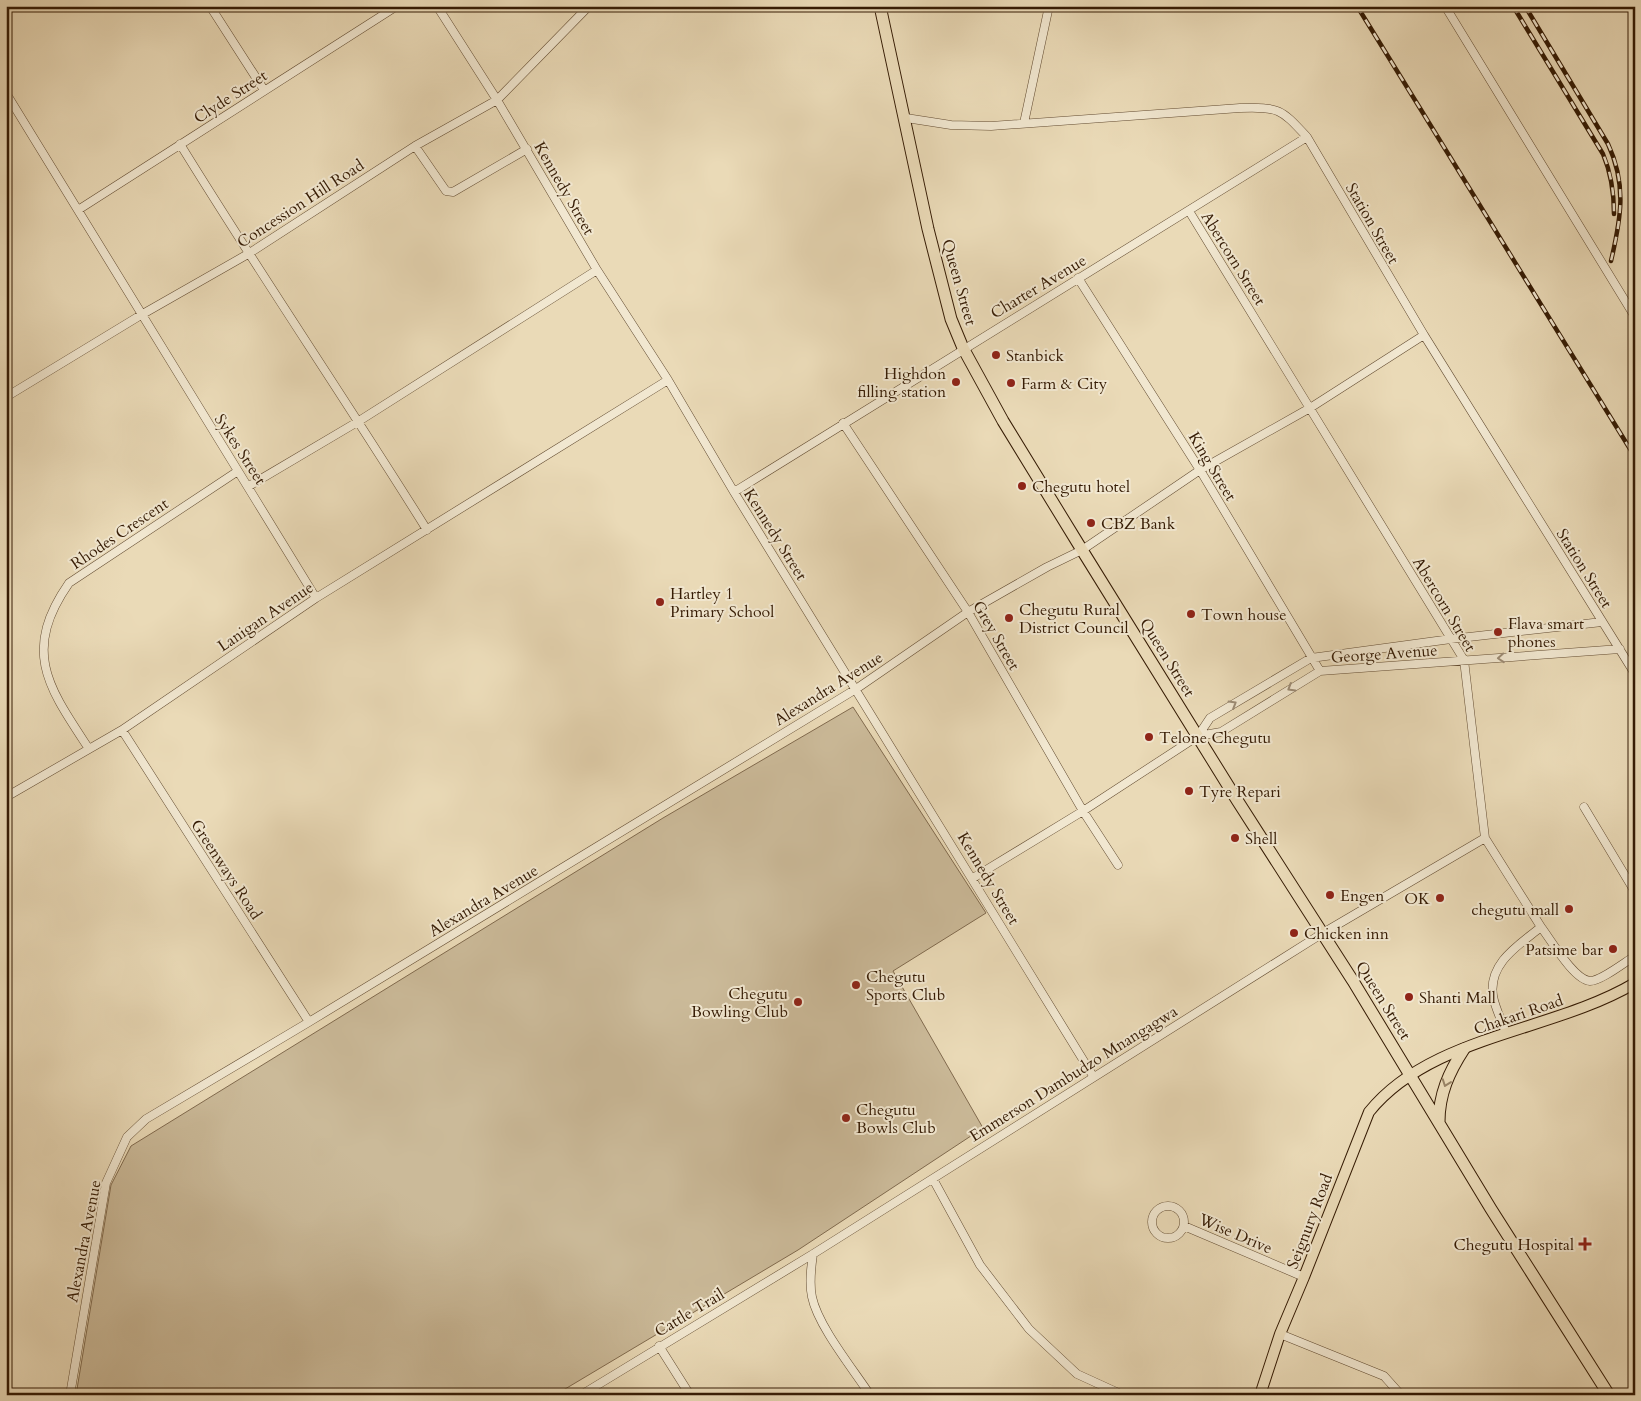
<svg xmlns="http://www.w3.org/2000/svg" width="1641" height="1401" font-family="Cardo,serif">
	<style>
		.green { fill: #cbba99; stroke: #806a4e }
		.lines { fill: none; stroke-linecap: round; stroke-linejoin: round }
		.minor-casing { stroke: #624b31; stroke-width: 9 }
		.major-casing { stroke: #351b04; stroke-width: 12 }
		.highway-casing { stroke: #351b04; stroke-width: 13 }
		.minor { stroke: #f1e7d0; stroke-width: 8 }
		.major { stroke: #eadab7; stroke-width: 10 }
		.highway { stroke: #eadab7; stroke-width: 11 }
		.rail-casing { stroke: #351b04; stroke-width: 4.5 }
		.rail { stroke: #f1e7d0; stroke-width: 2.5; stroke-dasharray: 8; stroke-linecap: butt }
		.oneway { stroke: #9c8b74 }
		.oneway2 { stroke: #998466 }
		.poi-dot { fill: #8f2418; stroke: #f1e7d0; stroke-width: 2 }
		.labels { text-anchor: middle; stroke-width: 4; stroke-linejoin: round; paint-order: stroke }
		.street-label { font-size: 16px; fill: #351b04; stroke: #f1e7d0 }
		.poi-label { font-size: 16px; fill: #351b04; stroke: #f1e7d0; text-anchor: start }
	</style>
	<rect width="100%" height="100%" fill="#eadab7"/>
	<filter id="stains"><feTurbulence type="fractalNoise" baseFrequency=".004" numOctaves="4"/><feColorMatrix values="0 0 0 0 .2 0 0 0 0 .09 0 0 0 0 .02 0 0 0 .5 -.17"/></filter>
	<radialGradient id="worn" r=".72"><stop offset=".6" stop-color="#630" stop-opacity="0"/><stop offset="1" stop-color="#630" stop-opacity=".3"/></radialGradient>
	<!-- green -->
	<path class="green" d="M853 707 986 913 893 971 983 1128 798 1250 555 1395H76L111 1185 131 1146 663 818Z"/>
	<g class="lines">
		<defs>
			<path id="minor" d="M210 6 264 90
				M437 6 497 100 597 270 668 380 734 492 1093 1076
				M1445 6 1635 317
				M6 93 316 598
				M906 118 951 125 991 126 1240 108C1280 107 1281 109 1307 137L1424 335 1635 674
				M1024 123 1049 6
				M180 144C260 274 346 400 427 530
				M415 146 446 191 453 192 527 149
				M78 210 397 6
				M1189 211 1464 660 1485 838 1541 927C1519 945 1488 963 1493 996 1495 1008 1502 1021 1506 1033
				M1078 278 1200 470 1320 671
				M6 397 141 315 248 254 415 146 497 100 589 6
				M843 423 968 612 1083 811 1118 865
				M249 486 359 421 597 270
				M734 492 1307 137
				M122 730 309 1022
				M1198 736 1221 732 1320 671 1620 649
				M89 749C49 688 21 652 69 583L238 471
				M6 797 122 730 316 598 668 380
				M1584 807 1635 892
				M973 878 1083 811 1198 736 1210 718 1311 658 1451 639 1602 622
				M1541 927C1551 940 1574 980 1590 981 1601 981 1625 962 1635 956
				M933 1179 980 1265 1029 1329 1077 1374 1123 1395
				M1152 1222a16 16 0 1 1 32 0a16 16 0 1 1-32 0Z
				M1184 1226 1304 1277
				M813 1254C811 1268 809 1283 812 1297 818 1326 853 1369 870 1395
				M1280 1334 1384 1376 1401 1395
				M659 1346 690 1395
				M70 1395 106 1183 127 1137 146 1119 309 1022 856 689 968 612 1047 567 1082 550 1200 470 1310 408 1424 335
				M581 1395 813 1254 1323 933 1485 838"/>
			<path id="major" d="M1260 1395 1280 1334 1304 1277 1369 1112C1431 1035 1553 1032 1635 983"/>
			<path id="highway" d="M880 6 928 229 951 319 963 348 1003 421 1082 550 1237 800 1353 981 1491 1209 1609 1395
				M1439 1122C1439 1094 1449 1072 1464 1049"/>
		</defs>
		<!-- minor casing -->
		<use href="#minor" class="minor-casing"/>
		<!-- major casing -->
		<use href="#major" class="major-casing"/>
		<!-- highway casing -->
		<use href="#highway" class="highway-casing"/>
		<!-- minor -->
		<use href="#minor" class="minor"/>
		<!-- major -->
		<use href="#major" class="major"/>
		<!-- highway -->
		<use href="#highway" class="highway"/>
		<defs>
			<path id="rail" d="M1357 6 1635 457
				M1513 6 1603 154C1611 173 1614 192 1614 214
				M1525 6 1608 144C1627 185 1621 218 1611 261"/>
		</defs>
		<!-- rail casing -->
		<use href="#rail" class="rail-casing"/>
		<!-- rail -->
		<use href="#rail" class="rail"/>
	</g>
	<!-- one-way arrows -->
	<defs><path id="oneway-chevron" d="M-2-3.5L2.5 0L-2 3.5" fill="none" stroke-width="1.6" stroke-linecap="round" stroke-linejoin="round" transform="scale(1.25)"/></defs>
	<g class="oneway">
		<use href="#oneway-chevron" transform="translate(1501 658) rotate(176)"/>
		<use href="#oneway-chevron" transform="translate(1291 688) rotate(149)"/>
		<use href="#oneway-chevron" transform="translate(1233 704) rotate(-31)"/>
	</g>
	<use class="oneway2" href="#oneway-chevron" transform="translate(1446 1083) rotate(110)"/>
	<!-- markers -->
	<g class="poi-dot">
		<circle cx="996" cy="355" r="5"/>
		<circle cx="956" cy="382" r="5"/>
		<circle cx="1011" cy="383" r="5"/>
		<circle cx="1022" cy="486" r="5"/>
		<circle cx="1091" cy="523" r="5"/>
		<circle cx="660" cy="602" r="5"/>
		<circle cx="1191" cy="614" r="5"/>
		<circle cx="1009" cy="618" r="5"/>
		<circle cx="1498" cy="632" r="5"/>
		<circle cx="1149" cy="737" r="5"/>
		<circle cx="1189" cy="791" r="5"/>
		<circle cx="1235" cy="838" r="5"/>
		<circle cx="1330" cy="895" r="5"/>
		<circle cx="1440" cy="898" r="5"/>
		<circle cx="1569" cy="909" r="5"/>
		<circle cx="1294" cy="933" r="5"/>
		<circle cx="1613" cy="949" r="5"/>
		<circle cx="856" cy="985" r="5"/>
		<circle cx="1409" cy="997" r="5"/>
		<circle cx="798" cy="1002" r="5"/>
		<circle cx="846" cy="1118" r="5"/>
		<path d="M1582.5 1236.5h5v5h5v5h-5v5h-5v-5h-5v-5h5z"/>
	</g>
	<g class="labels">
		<!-- street labels -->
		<g class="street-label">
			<text transform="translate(230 96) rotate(-33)" y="6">Clyde Street</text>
			<text transform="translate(565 188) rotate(60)" y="6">Kennedy Street</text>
			<text transform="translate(300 203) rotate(-33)" y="6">Concession Hill Road</text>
			<text transform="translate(1373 223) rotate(60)" y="6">Station Street</text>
			<text transform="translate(1234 258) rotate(58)" y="6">Abercorn Street</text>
			<text transform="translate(960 282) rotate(74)" y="6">Queen Street</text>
			<text transform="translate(1038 286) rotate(-31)" y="6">Charter Avenue</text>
			<text transform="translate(241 449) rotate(57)" y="6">Sykes Street</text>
			<text transform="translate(1213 466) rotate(59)" y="6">King Street</text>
			<text transform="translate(119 533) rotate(-34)" y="6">Rhodes Crescent</text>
			<text transform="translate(776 534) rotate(58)" y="6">Kennedy Street</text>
			<text transform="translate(1585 568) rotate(58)" y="6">Station Street</text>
			<text transform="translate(1445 604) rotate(59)" y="6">Abercorn Street</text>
			<text transform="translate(265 616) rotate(-34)" y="6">Lanigan Avenue</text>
			<text transform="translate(997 635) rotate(60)" y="6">Grey Street</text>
			<text transform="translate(1384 653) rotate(-4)" y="6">George Avenue</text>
			<text transform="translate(1168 657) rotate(58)" y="6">Queen Street</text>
			<text transform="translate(828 688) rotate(-32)" y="6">Alexandra Avenue</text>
			<text transform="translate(227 869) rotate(57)" y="6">Greenways Road</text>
			<text transform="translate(989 878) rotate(59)" y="6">Kennedy Street</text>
			<text transform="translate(483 900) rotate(-31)" y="6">Alexandra Avenue</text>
			<text transform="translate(1384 1000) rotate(58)" y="6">Queen Street</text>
			<text transform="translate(1518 1014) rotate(-19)" y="6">Chakari Road</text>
			<text transform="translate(1073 1073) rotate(-32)" y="6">Emmerson Dambudzo Mnangagwa</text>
			<text transform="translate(1309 1221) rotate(-69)" y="6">Seignury Road</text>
			<text transform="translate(1236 1233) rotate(23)" y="6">Wise Drive</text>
			<text transform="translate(83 1241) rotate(-79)" y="6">Alexandra Avenue</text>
			<text transform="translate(689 1312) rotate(-31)" y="6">Cattle Trail</text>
		</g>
		<!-- poi labels -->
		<g class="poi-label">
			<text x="1006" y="361">Stanbick</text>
			<text x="946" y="379" text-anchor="end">Highdon<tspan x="946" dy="18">filling station</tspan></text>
			<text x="1021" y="389">Farm &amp; City</text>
			<text x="1032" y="492">Chegutu hotel</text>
			<text x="1101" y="529">CBZ Bank</text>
			<text x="670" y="599">Hartley 1<tspan x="670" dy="18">Primary School</tspan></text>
			<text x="1019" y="615">Chegutu Rural<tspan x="1019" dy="18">District Council</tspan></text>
			<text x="1201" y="620">Town house</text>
			<text x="1508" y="629">Flava smart<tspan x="1508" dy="18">phones</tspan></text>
			<text x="1159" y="743">Telone Chegutu</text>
			<text x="1199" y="797">Tyre Repari</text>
			<text x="1245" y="844">Shell</text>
			<text x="1340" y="901">Engen</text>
			<text x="1430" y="904" text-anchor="end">OK</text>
			<text x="1559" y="915" text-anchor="end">chegutu mall</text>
			<text x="1304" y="939">Chicken inn</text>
			<text x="1603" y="955" text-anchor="end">Patsime bar</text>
			<text x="866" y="982">Chegutu<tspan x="866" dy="18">Sports Club</tspan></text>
			<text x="788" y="999" text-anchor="end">Chegutu<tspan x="788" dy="18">Bowling Club</tspan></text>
			<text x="1419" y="1003">Shanti Mall</text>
			<text x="856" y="1115">Chegutu<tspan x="856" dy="18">Bowls Club</tspan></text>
			<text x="1574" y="1250" text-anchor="end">Chegutu Hospital</text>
		</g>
	</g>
	<!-- margin -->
	<rect width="1641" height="1401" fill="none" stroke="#eadab7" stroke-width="25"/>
	<rect x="8" y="8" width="1626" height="1386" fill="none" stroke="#351b04" stroke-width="2.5"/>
	<rect x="12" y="12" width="1616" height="1376" fill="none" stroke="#351b04"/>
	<rect width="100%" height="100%" filter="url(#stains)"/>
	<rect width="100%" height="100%" fill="url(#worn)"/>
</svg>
